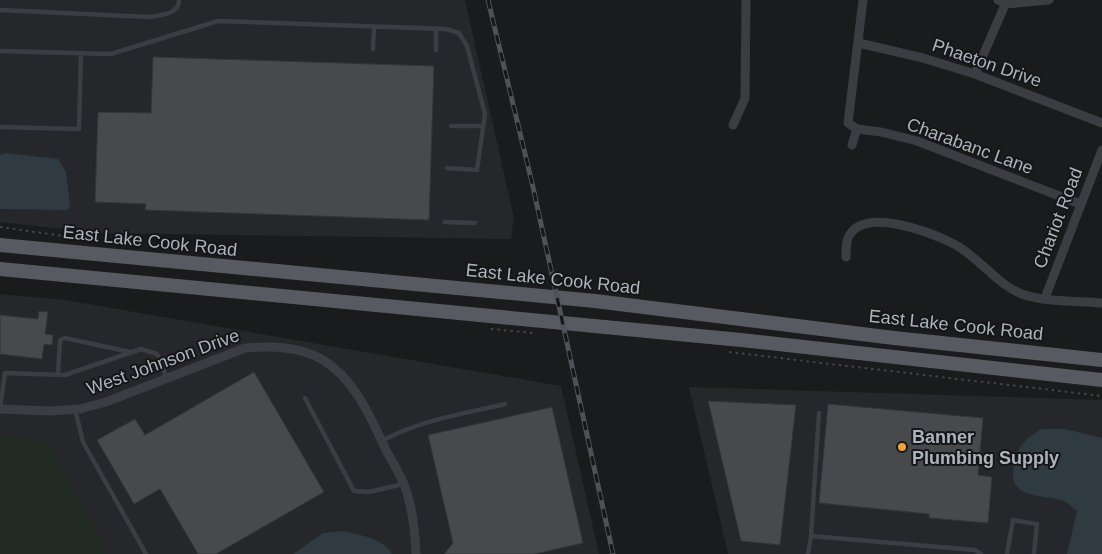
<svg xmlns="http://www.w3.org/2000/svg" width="1102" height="554" font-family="Helvetica,sans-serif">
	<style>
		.built { fill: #26272a }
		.green { fill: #222b23 }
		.water { fill: #303b41 }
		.building { fill: #47494d; stroke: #343539 }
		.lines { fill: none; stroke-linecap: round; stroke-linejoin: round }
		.path { stroke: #414449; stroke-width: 2; stroke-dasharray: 2.5 4; stroke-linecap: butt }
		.lane { stroke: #3b3d42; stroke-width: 4.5 }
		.street { stroke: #3b3d42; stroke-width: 9 }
		.primary { stroke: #575a61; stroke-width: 14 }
		.rail-casing { stroke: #4e5157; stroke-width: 5 }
		.rail { stroke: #151618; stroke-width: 3; stroke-dasharray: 9; stroke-linecap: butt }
		.poi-dot { fill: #efa340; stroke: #151618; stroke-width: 2 }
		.labels { text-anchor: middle; stroke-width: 4; stroke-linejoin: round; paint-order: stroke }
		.street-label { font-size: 18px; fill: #adb3bc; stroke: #151618 }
		.poi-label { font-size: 18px; font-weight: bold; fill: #adb3bc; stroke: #151618; text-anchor: start }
	</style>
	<rect width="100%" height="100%" fill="#1a1b1d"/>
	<!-- built -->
	<path class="built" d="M0 0H465L514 218 511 239 98 233 0 222Z
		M0 294 65 300 561 386 599 554H108L46 440 0 435Z
		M689 387 1102 400V554H728Z"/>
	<!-- green -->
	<path class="green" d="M0 435 46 440 108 554H0Z"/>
	<!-- water -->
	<path class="water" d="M6 153 58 159 66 172 70 206 68 210 0 209V155Z
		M1042 429H1065L1102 438V554H1067L1077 511C1072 507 1066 501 1061 500 1037 494 1007 499 1014 464 1018 445 1026 438 1042 429Z
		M343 531C359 535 384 538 392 554H293L323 533Z"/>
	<!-- building -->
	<path class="building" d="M153 57 434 66 429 220 145 210 146 204 95 202 98 112 151 113Z
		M39 311 48 312 45 334 53 335 52 345 44 344 42 359 0 354V315L38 319Z
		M254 372 324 492 216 554H198L160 489 134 504 97 440 135 419 145 435Z
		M708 401 796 405 780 545 741 541Z
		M828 404 983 418 978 475 992 477 988 523 929 518V514L819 503Z
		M552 407 583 543 535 554H444L453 543 428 435Z"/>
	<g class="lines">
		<!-- path -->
		<path class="path" d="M0 227 106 242
			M491 329 533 333
			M729 352 1102 396"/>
		<!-- lane -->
		<path class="lane" d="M0 10 149 17C160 15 179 15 179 0
			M436 29V50
			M373 49 374 27
			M0 51 111 54 218 21 446 29 459 33 467 46 485 114 477 170 447 168
			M451 126H483
			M0 127 79 129 81 53
			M445 222 475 223
			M58 374 60 340 65 338 130 352
			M305 398 354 491 369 492 403 484
			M0 408 5 373 65 375 141 349 157 354 167 378
			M75 409 83 442 146 554
			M819 413 811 536 975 550 981 554
			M382 441C420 420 463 414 505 404
			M808 554 811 536
			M1007 554 1013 520 1037 524 1034 554"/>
		<!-- street -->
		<path class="street" d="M863 0 848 123 857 129 881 132 917 141 1080 204
			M998 0 1006 4 1049 0
			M859 43 923 58 975 74 1102 123
			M975 74 1007 0
			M733 125 745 98 746 0
			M852 145 857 129
			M846 257C846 251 846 243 848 238 863 205 932 233 954 244 979 257 996 284 1022 294 1043 302 1079 301 1102 303
			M1045 298 1102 150
			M0 409 50 411 80 409 106 402 245 348C271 346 299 346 323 360 356 380 371 419 387 452 394 465 402 477 406 490 413 510 415 533 416 554"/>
		<!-- primary -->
		<path class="primary" d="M0 245 595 301 894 338 1102 360
			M0 269 741 340 1102 380"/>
		<defs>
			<path id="rail" d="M488 0 533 187 613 554"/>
		</defs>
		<!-- rail casing -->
		<use href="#rail" class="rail-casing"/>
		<!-- rail -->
		<use href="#rail" class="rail"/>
	</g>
	<!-- markers -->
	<circle class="poi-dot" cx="902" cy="447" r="5"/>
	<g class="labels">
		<!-- street labels -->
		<g class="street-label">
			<text transform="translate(987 63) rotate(19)" y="6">Phaeton Drive</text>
			<text transform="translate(970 146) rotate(20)" y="6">Charabanc Lane</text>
			<text transform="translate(1058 218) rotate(-69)" y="6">Chariot Road</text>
			<text transform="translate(150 241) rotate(6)" y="6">East Lake Cook Road</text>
			<text transform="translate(553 279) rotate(6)" y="6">East Lake Cook Road</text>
			<text transform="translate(956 325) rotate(6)" y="6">East Lake Cook Road</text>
			<text transform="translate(163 362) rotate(-20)" y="6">West Johnson Drive</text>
		</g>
		<!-- poi labels -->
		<g class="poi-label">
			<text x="912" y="443">Banner<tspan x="912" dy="21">Plumbing Supply</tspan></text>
		</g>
	</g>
</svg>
